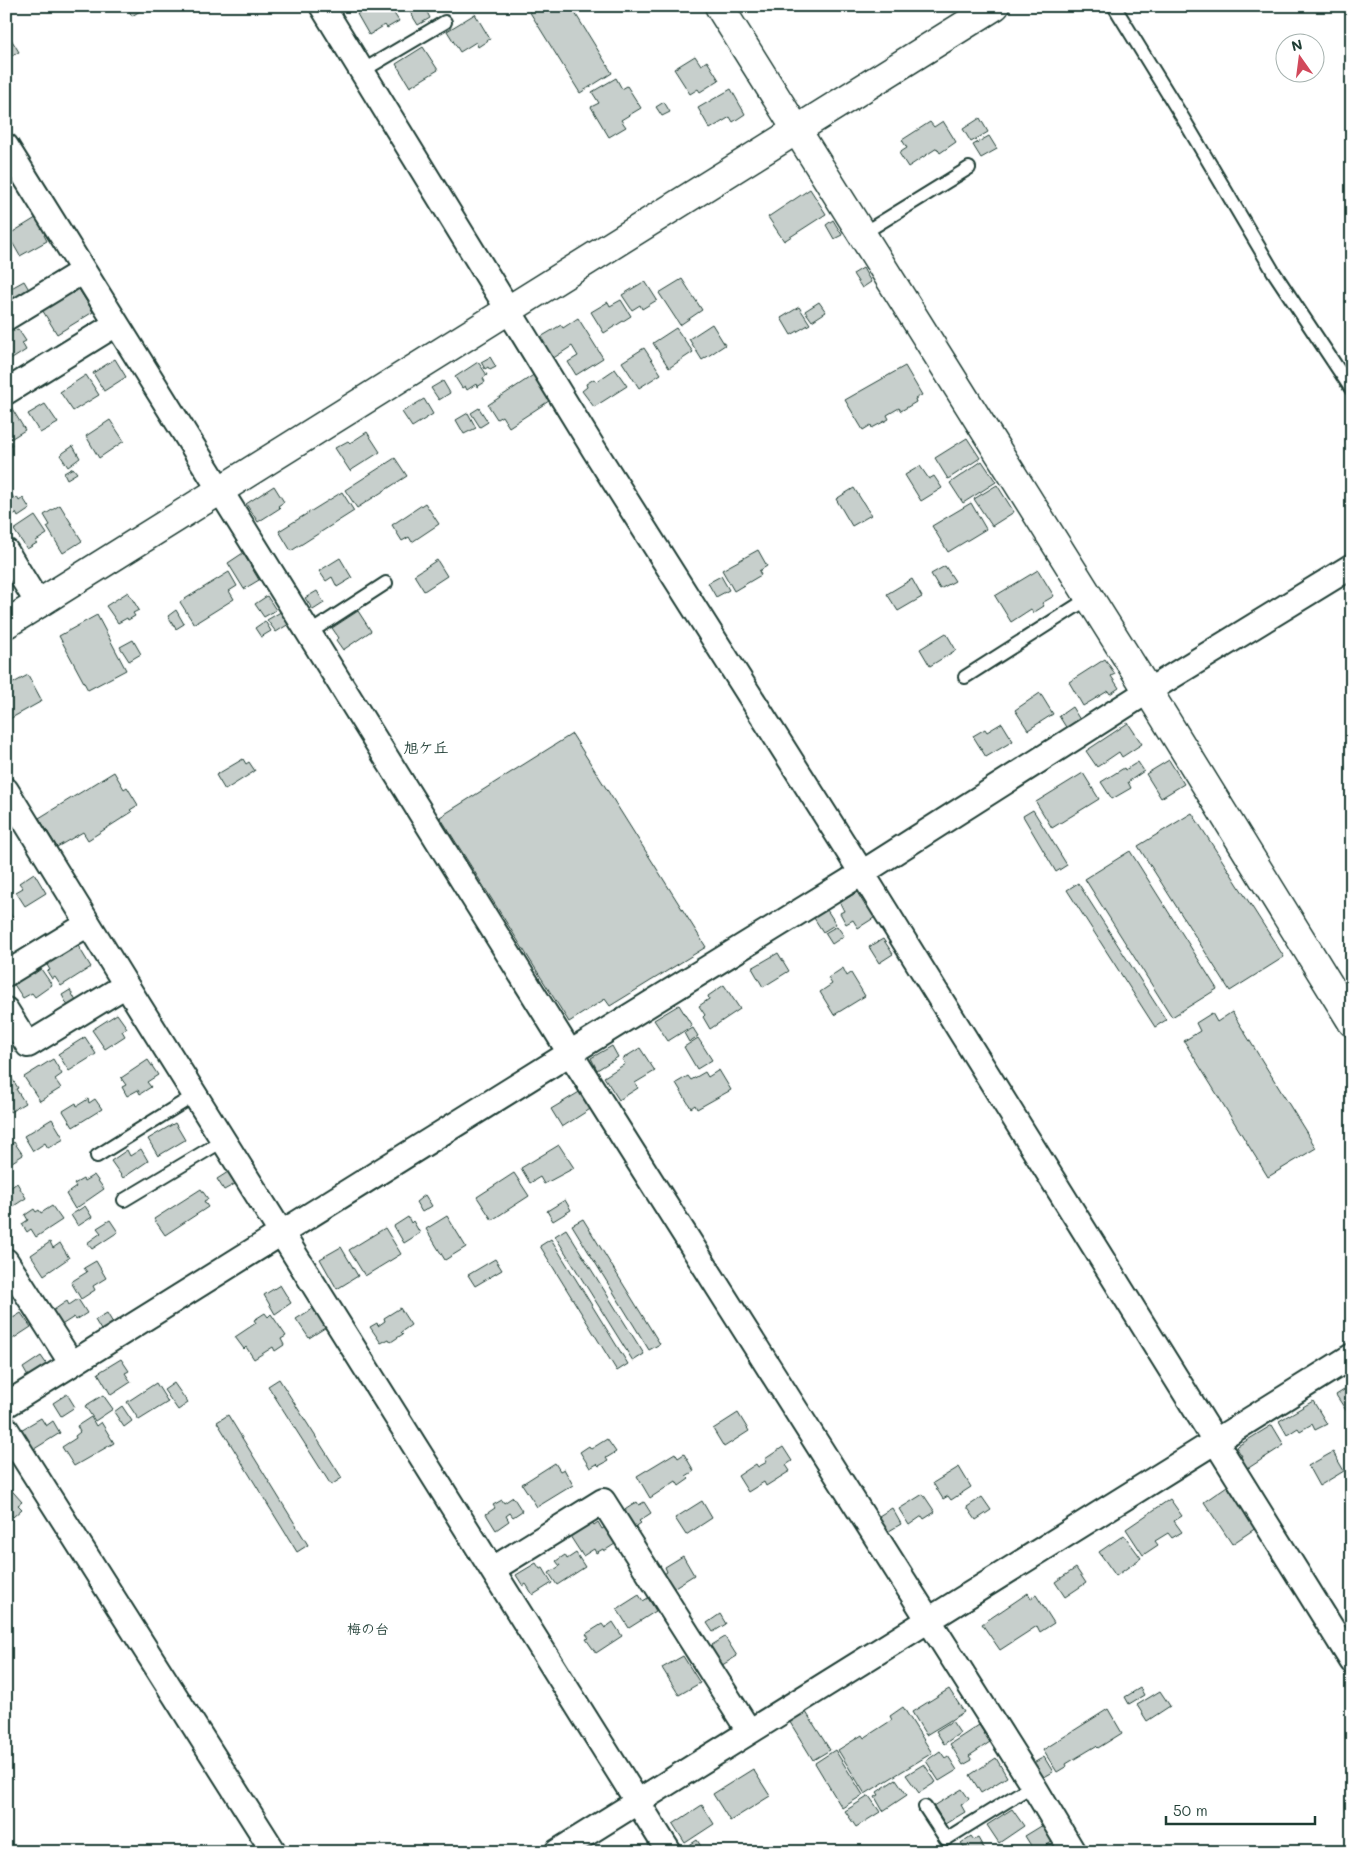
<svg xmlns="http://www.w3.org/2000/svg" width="1358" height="1858" font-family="Mali,'Klee One',sans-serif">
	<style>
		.building { fill: #c7cfcc; stroke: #1f3d34 }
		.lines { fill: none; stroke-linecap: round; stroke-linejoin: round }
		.service-casing { stroke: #1f3d34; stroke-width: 16 }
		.minor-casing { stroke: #1f3d34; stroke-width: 28 }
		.tertiary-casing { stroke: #1f3d34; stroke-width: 31 }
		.service { stroke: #fff; stroke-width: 12 }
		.minor { stroke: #fff; stroke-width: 24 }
		.tertiary { stroke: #fff; stroke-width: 28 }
		.labels { text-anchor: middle; stroke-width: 4; stroke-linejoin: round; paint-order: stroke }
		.neighbourhood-label { font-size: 14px; font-weight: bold; fill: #1f3d34; stroke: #fff }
		.quarter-label { font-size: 15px; font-weight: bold; fill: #1f3d34; stroke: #fff }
	</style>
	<rect width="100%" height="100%" fill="#fff"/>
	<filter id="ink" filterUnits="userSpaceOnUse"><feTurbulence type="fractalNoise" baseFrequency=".02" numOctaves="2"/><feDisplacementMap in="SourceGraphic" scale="10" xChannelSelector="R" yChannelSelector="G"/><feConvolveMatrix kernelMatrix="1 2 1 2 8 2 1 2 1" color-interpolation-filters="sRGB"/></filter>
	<g filter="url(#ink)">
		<!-- building -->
		<path class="building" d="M126 6H148L132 16Z
			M370 6H389L399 21 387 28 385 25 369 35 357 14Z
			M418 6H424L430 18 418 25 410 12Z
			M526 6H582L583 8 575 13 612 73 580 93Z
			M475 14 490 39 478 47 476 42 460 52 447 31Z
			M6 31 19 52 8 58 6 55Z
			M423 47 438 70 410 87 396 64Z
			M695 56 701 65 707 61 719 80 700 92 698 89 690 94 674 69Z
			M616 78 622 89 627 86 641 108 621 120 626 127 609 137 591 107 599 103 592 92Z
			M731 89 745 114 733 122 730 117 710 129 698 108Z
			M664 102 670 112 662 116 656 107Z
			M980 118 988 132 971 142 963 129Z
			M943 121 956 142 940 153 937 148 908 167 899 153 907 148 902 140 930 122 934 127Z
			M989 136 997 149 981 158 973 145Z
			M810 189 826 214 784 241 768 217Z
			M39 216 48 232 44 235 47 241 20 256 8 235Z
			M833 220 842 235 834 239 826 225Z
			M863 268 871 282 862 288 853 274Z
			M682 279 702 310 680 325 659 293Z
			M24 281 31 293 11 304 6 296V291Z
			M645 281 657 300 642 309 640 305 632 310 622 295Z
			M77 286 93 312 57 334 41 308Z
			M621 300 631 316 604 333 591 312 608 302 610 306Z
			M819 302 826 312 812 321 805 311Z
			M799 307 810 324 791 335 781 318Z
			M578 318 603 358 576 375 568 362 578 356 572 346 552 359 539 338 561 325 563 328Z
			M712 324 725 345 702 360 689 339Z
			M12 328 14 331 18 329 26 341 22 343 26 350 12 359 9 354 6 356V331Z
			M676 328 693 352 669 368 653 343Z
			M644 348 661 374 639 388 622 362Z
			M490 357 496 367 490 370 488 367 485 369 481 362Z
			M115 359 126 377 104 391 93 373Z
			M478 362 487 375 483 378 485 382 477 387 476 384 467 390 465 386 462 388 455 377Z
			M905 366 922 395 915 399 916 402 901 411 899 408 887 415 889 419 872 428 871 425 863 430 845 400Z
			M615 369 627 386 594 407 582 391 587 387 586 384 594 379 596 382Z
			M535 374 552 399 509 427 502 416 497 419 488 405Z
			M86 375 99 395 73 411 60 392Z
			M443 381 450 393 439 400 431 388Z
			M424 399 433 414 412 427 402 412Z
			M45 404 58 423 40 433 28 414Z
			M11 407 25 430 9 440 12 445 6 449V410Z
			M479 408 488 422 480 427 471 413Z
			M468 413 476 428 464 434 456 420Z
			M110 420 124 441 99 458 86 436Z
			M367 432 380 452 350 471 335 448 348 441 350 443Z
			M967 438 980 458 948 479 935 458Z
			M73 446 80 458 68 467 60 455Z
			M395 458 407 476 357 508 345 490Z
			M982 461 996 482 963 503 950 483Z
			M920 466 929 479 934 476 942 488 921 501 905 475Z
			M73 468 77 473 67 479 64 473Z
			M997 485 1014 512 992 526 974 499Z
			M274 486 284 502 278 506 280 508 258 522 246 504Z
			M854 488 871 515 852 526 836 499Z
			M342 492 354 511 291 551 279 531Z
			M12 495 14 499 17 497 19 501 23 498 30 509 18 517 16 513 6 519V499Z
			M425 503 439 524 412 542 409 537 402 541 392 525Z
			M971 503 986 529 948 552 932 526Z
			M60 505 82 541 63 553 47 527 50 525 44 515Z
			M35 516 47 534 36 541 37 543 27 549 14 530Z
			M758 550 767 566 759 571 761 575 734 591 722 570Z
			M243 553 259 580 244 589 228 563Z
			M340 558 352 578 337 587 332 577 326 581 319 571Z
			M437 560 447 576 424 591 414 575Z
			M945 566 955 581 940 589 931 574Z
			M1038 570 1054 596 1042 603 1044 606 1033 613 1031 609 1011 622 995 596Z
			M229 572 237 586 229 591 234 599 194 624 180 602Z
			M721 576 729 590 716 597 708 583Z
			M912 579 922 597 898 611 887 594Z
			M317 591 324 603 313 610 305 598Z
			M128 592 139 610 133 613 135 616 128 620 127 618 118 623 106 606Z
			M267 596 276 610 264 617 255 604Z
			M176 610 184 624 176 629 168 616Z
			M284 610 292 622 276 632 267 620Z
			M358 611 371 631 343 650 336 640 339 638 332 628Z
			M97 615 126 670 88 690 59 636Z
			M265 621 271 631 261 637 255 628Z
			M946 633 956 650 930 666 920 649Z
			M133 640 141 654 129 661 120 647Z
			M1105 659 1115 674 1111 676 1119 688 1110 694 1108 691 1083 706 1069 682Z
			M28 675 42 701 6 721 10 727 6 729V687Z
			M1040 693 1053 714 1028 730 1015 710Z
			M1072 707 1082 723 1069 732 1059 716Z
			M1002 723 1013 741 986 757 973 736 985 729 987 732Z
			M1128 723 1142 744 1122 757 1119 752 1097 767 1086 751Z
			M572 734 706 947 610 1006 605 999 569 1022 440 817Z
			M243 759 246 764 249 762 255 771 225 790 216 775Z
			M1169 760 1184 784 1161 798 1146 774Z
			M1138 762 1144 771 1128 782 1131 788 1112 799 1101 782 1124 768 1125 770Z
			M114 772 124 789 127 787 138 805 130 810 132 812 88 840 83 832 57 847 39 818Z
			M1083 773 1099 799 1052 828 1036 802Z
			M1033 810 1067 865 1056 872 1023 816Z
			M1192 813 1284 957 1230 991 1138 846Z
			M1130 851 1217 989 1172 1017 1085 879Z
			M34 873 46 893 25 906 16 892 23 888 19 883Z
			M1078 883 1166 1020 1155 1027 1067 890Z
			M857 892 866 907 870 904 877 916 858 928 853 920 846 924 840 913 844 911 840 903Z
			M6 907 13 918 6 922Z
			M827 910 836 924 823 932 814 918Z
			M837 926 844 936 832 944 825 933Z
			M883 939 893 954 879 963 869 947Z
			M77 944 91 967 61 986 55 977 52 979 47 971 50 970 46 963Z
			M778 953 789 971 763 987 752 968Z
			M843 968 847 976 851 973 865 996 834 1015 820 992 832 984 828 978Z
			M41 969 52 985 35 997 32 993 23 998 13 983 32 971 34 974Z
			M724 985 740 1009 710 1029 703 1017 705 1015 699 1006 709 999 708 996Z
			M70 990 77 1003 69 1008 62 995Z
			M679 1005 692 1026 668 1041 654 1020Z
			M1232 1012 1316 1148 1268 1177 1184 1041 1200 1031 1196 1023 1212 1013 1217 1022Z
			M117 1014 127 1028 122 1031 125 1036 105 1049 92 1030Z
			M693 1028 698 1036 689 1042 684 1033Z
			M85 1037 96 1054 69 1071 58 1054Z
			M698 1038 712 1060 697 1069 684 1047Z
			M612 1046 618 1057 597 1070 591 1058Z
			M640 1048 655 1071 635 1083 638 1088 619 1100 604 1077 625 1064 622 1059Z
			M53 1059 62 1074 55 1079 61 1088 40 1101 24 1077Z
			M148 1060 158 1075 147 1082 151 1087 140 1094 138 1090 127 1096 122 1087 126 1085 121 1078Z
			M719 1070 731 1090 697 1109 695 1105 691 1108 676 1083 688 1076 691 1080 705 1072 708 1077Z
			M9 1074 18 1088 16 1089 25 1103 10 1112 6 1106V1075Z
			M581 1091 592 1108 562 1127 551 1109Z
			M88 1099 89 1103 95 1099 102 1109 73 1127 63 1111 76 1103 77 1106Z
			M52 1119 64 1139 48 1148 45 1143 33 1151 24 1136Z
			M175 1123 185 1140 158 1156 148 1139Z
			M6 1141 9 1146 14 1142 23 1155 6 1166Z
			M559 1145 574 1168 544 1184 540 1177 530 1183 521 1168Z
			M141 1149 148 1161 123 1178 111 1161 127 1150 130 1156Z
			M228 1172 235 1184 224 1190 217 1179Z
			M514 1173 529 1196 492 1220 477 1197Z
			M94 1175 104 1189 75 1209 66 1194 76 1187 74 1184 83 1179 84 1181Z
			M7 1183 10 1188 17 1183 26 1198 6 1211Z
			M201 1189 208 1199 204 1201 208 1207 165 1235 154 1219Z
			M425 1195 432 1206 422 1212 416 1202Z
			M565 1200 571 1210 553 1221 547 1211Z
			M52 1206 62 1220 36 1237 31 1229 27 1232 22 1224 28 1220 25 1215 34 1209 36 1212 39 1210 41 1213Z
			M85 1206 92 1217 78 1226 71 1215Z
			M447 1216 466 1247 445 1260 426 1229Z
			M408 1217 411 1223 413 1221 420 1233 404 1243 394 1226Z
			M583 1219 660 1344 649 1350 572 1225Z
			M110 1220 118 1232 92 1249 87 1243 101 1233 97 1228Z
			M385 1228 401 1254 365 1276 349 1250Z
			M566 1229 644 1354 633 1361 555 1236Z
			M551 1239 628 1364 617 1371 540 1246Z
			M50 1242 53 1248 60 1243 69 1258 44 1275 31 1255Z
			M341 1247 358 1276 337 1289 320 1259Z
			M495 1259 502 1270 475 1286 468 1275Z
			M96 1261 106 1278 93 1286 95 1290 81 1299 71 1282 87 1272 84 1268Z
			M280 1285 291 1303 275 1314 264 1295Z
			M78 1299 87 1313 76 1320 74 1317 60 1326 51 1312 67 1301 69 1305Z
			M315 1307 328 1326 309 1338 296 1319Z
			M400 1308 411 1325 401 1332 403 1334 391 1342 389 1339 381 1343 370 1327 377 1323 378 1326 385 1321 384 1318Z
			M10 1313 13 1318 21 1313 31 1327 8 1342 6 1340V1316Z
			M107 1313 116 1328 104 1335 95 1320Z
			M265 1313 268 1317 271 1314 286 1336 281 1339 284 1345 275 1351 273 1347 254 1359 246 1347 244 1349 235 1337 256 1323 254 1320Z
			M41 1356 50 1369 31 1382 23 1368Z
			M121 1359 129 1371 125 1373 131 1382 111 1395 98 1373Z
			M279 1379 342 1478 331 1485 268 1386Z
			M156 1383 168 1402 139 1420 127 1402Z
			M174 1383 188 1403 178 1410 164 1390Z
			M1352 1385V1414L1349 1415 1336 1395Z
			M67 1394 75 1407 61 1416 53 1403Z
			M103 1395 113 1409 95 1421 85 1406Z
			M1313 1401 1327 1424 1315 1430 1312 1424 1300 1431 1298 1428 1287 1435 1279 1421Z
			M122 1406 132 1421 124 1427 114 1412Z
			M738 1413 749 1431 724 1447 713 1429Z
			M228 1415 308 1545 297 1552 217 1422Z
			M91 1417 96 1426 101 1422 114 1443 74 1466 62 1447 76 1438 75 1436 80 1432 77 1426Z
			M41 1418 46 1426 53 1421 60 1433 31 1451 19 1431Z
			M1272 1425 1284 1445 1247 1469 1240 1457 1242 1456 1236 1447Z
			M607 1439 616 1452 606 1458 608 1461 599 1466 597 1464 590 1468 580 1452 589 1446 591 1449Z
			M783 1447 792 1461 786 1465 790 1471 766 1486 764 1482 748 1492 738 1476 756 1464 758 1467 767 1462 765 1459Z
			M1333 1452 1344 1471 1319 1486 1308 1466Z
			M675 1453 678 1458 684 1454 694 1471 686 1476 689 1479 679 1486 676 1481 650 1498 637 1476Z
			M555 1463 560 1471 564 1469 573 1485 537 1507 522 1484Z
			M959 1467 971 1487 951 1500 948 1496 943 1499 933 1483Z
			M6 1484 22 1502 18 1505 22 1509 13 1517 10 1514 6 1518Z
			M1227 1486 1256 1528 1232 1544 1204 1502Z
			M923 1494 935 1512 924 1519 922 1516 909 1525 899 1509Z
			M513 1497 522 1511 513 1517 510 1513 506 1516 509 1521 496 1530 486 1514 495 1508 493 1505 502 1500 504 1503Z
			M982 1497 991 1510 976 1520 967 1507Z
			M1170 1499 1182 1516 1174 1521 1182 1532 1172 1538 1168 1533 1155 1541 1158 1545 1143 1555 1126 1529Z
			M702 1501 712 1518 686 1535 675 1518Z
			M637 1502 639 1505 644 1502 651 1513 639 1521 641 1523 631 1530 620 1513Z
			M892 1508 901 1524 884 1534 874 1519Z
			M592 1522 594 1525 598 1522 602 1529 607 1526 618 1542 604 1551 603 1549 596 1553 594 1549 583 1556 570 1536Z
			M1124 1535 1141 1558 1116 1576 1099 1552Z
			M576 1553 585 1567 557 1585 549 1573 560 1566 556 1561 565 1555 567 1559Z
			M683 1556 694 1575 670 1590 661 1576 667 1572 665 1567Z
			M536 1563 540 1569 543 1568 552 1583 533 1595 526 1584 523 1586 516 1575Z
			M1076 1568 1086 1583 1065 1597 1055 1582Z
			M1028 1593 1031 1598 1036 1595 1054 1623 1040 1632 1037 1626 1000 1650 982 1624Z
			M639 1595 643 1601 648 1598 656 1611 629 1628 617 1609Z
			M720 1614 726 1624 713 1632 707 1623Z
			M613 1622 622 1636 596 1653 586 1639 589 1638 586 1634 602 1624 605 1628Z
			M725 1637 737 1656 719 1667 707 1648Z
			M683 1656 700 1683 679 1695 662 1668Z
			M1140 1688 1144 1695 1129 1704 1125 1697Z
			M949 1689 964 1712 926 1735 912 1712Z
			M1160 1691 1170 1706 1147 1721 1137 1705Z
			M903 1707 932 1753 865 1794 838 1750 862 1735 864 1738 892 1720 890 1716Z
			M804 1709 830 1750 813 1760 788 1719Z
			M1108 1709 1122 1733 1098 1748 1096 1746 1066 1764 1067 1766 1057 1772 1043 1750Z
			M952 1721 960 1733 944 1744 936 1731Z
			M979 1725 990 1742 969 1756 972 1760 963 1765 950 1744Z
			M835 1750 863 1795 842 1808 815 1763Z
			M940 1751 945 1758 948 1756 957 1770 939 1781 926 1761Z
			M1044 1757 1053 1772 1039 1780 1030 1765Z
			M996 1758 1007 1777 981 1793 970 1775Z
			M924 1764 936 1782 919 1793 906 1775Z
			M753 1769 770 1796 730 1821 713 1794Z
			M896 1779 907 1795 883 1811 875 1797 879 1795 877 1792Z
			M962 1789 969 1799 961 1805 965 1812 945 1824 934 1806Z
			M869 1796 880 1812 856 1827 845 1811Z
			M702 1805 714 1824 685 1843 673 1824Z
			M1012 1809 1024 1826 999 1843 987 1825Z
			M1043 1825 1052 1842 1035 1852 1025 1836Z
			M971 1836 974 1840 978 1838 986 1852H959L965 1848 961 1843Z
			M697 1840 703 1849 699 1852H688L685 1848Z"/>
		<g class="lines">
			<defs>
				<path id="service" d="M1114 6 1184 120 1273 271 1352 390
					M362 71 445 22
					M862 234 969 168
					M309 633 386 583
					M965 677 1089 598
					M97 1156 195 1095
					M124 1200 224 1140
					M925 1807 946 1839 1033 1785"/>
				<path id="minor" d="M322 6 595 451 862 873 1352 1661
					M6 146 570 1053 1033 1785 1073 1852
					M6 318 83 271
					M6 392 116 324
					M6 551 39 605
					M6 790 126 985 669 1852
					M6 974 88 924
					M6 1010 28 1045 126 985
					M6 1261 72 1364
					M6 1405 570 1053 862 873 1148 691 1352 566
					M6 1429 274 1852
					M493 1569 603 1501 749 1731
					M557 1852 1352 1356"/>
				<path id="tertiary" d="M719 6 1148 691 1352 1022
					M6 624 995 6"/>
			</defs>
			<!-- service casing -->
			<use href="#service" class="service-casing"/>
			<!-- minor casing -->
			<use href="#minor" class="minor-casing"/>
			<!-- tertiary casing -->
			<use href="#tertiary" class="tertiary-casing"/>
			<!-- service -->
			<use href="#service" class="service"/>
			<!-- minor -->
			<use href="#minor" class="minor"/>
			<!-- tertiary -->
			<use href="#tertiary" class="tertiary"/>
		</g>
	</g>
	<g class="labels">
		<!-- neighbourhood labels -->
		<g class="neighbourhood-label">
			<text x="368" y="1634">梅の台</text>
		</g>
		<!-- quarter labels -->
		<g class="quarter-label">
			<text x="426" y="753">旭ケ丘</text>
		</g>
	</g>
	<!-- margin -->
	<rect width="1358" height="1858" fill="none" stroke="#fff" stroke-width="25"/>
	<rect x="12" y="12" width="1333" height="1833" fill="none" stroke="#1f3d34" stroke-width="2" filter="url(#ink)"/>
	<!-- north arrow -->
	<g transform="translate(1300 58) rotate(346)"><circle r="24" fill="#ffffff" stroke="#a5b1ae"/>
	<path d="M0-4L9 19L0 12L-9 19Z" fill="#d1495b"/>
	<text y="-8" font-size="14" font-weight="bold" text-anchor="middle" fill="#1f3d34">N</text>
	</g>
	<!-- scale -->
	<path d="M1166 1816v8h149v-8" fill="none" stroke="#1f3d34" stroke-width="2.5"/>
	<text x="1173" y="1816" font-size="15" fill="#1f3d34" stroke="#ffffff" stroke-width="4" paint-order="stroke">50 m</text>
</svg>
